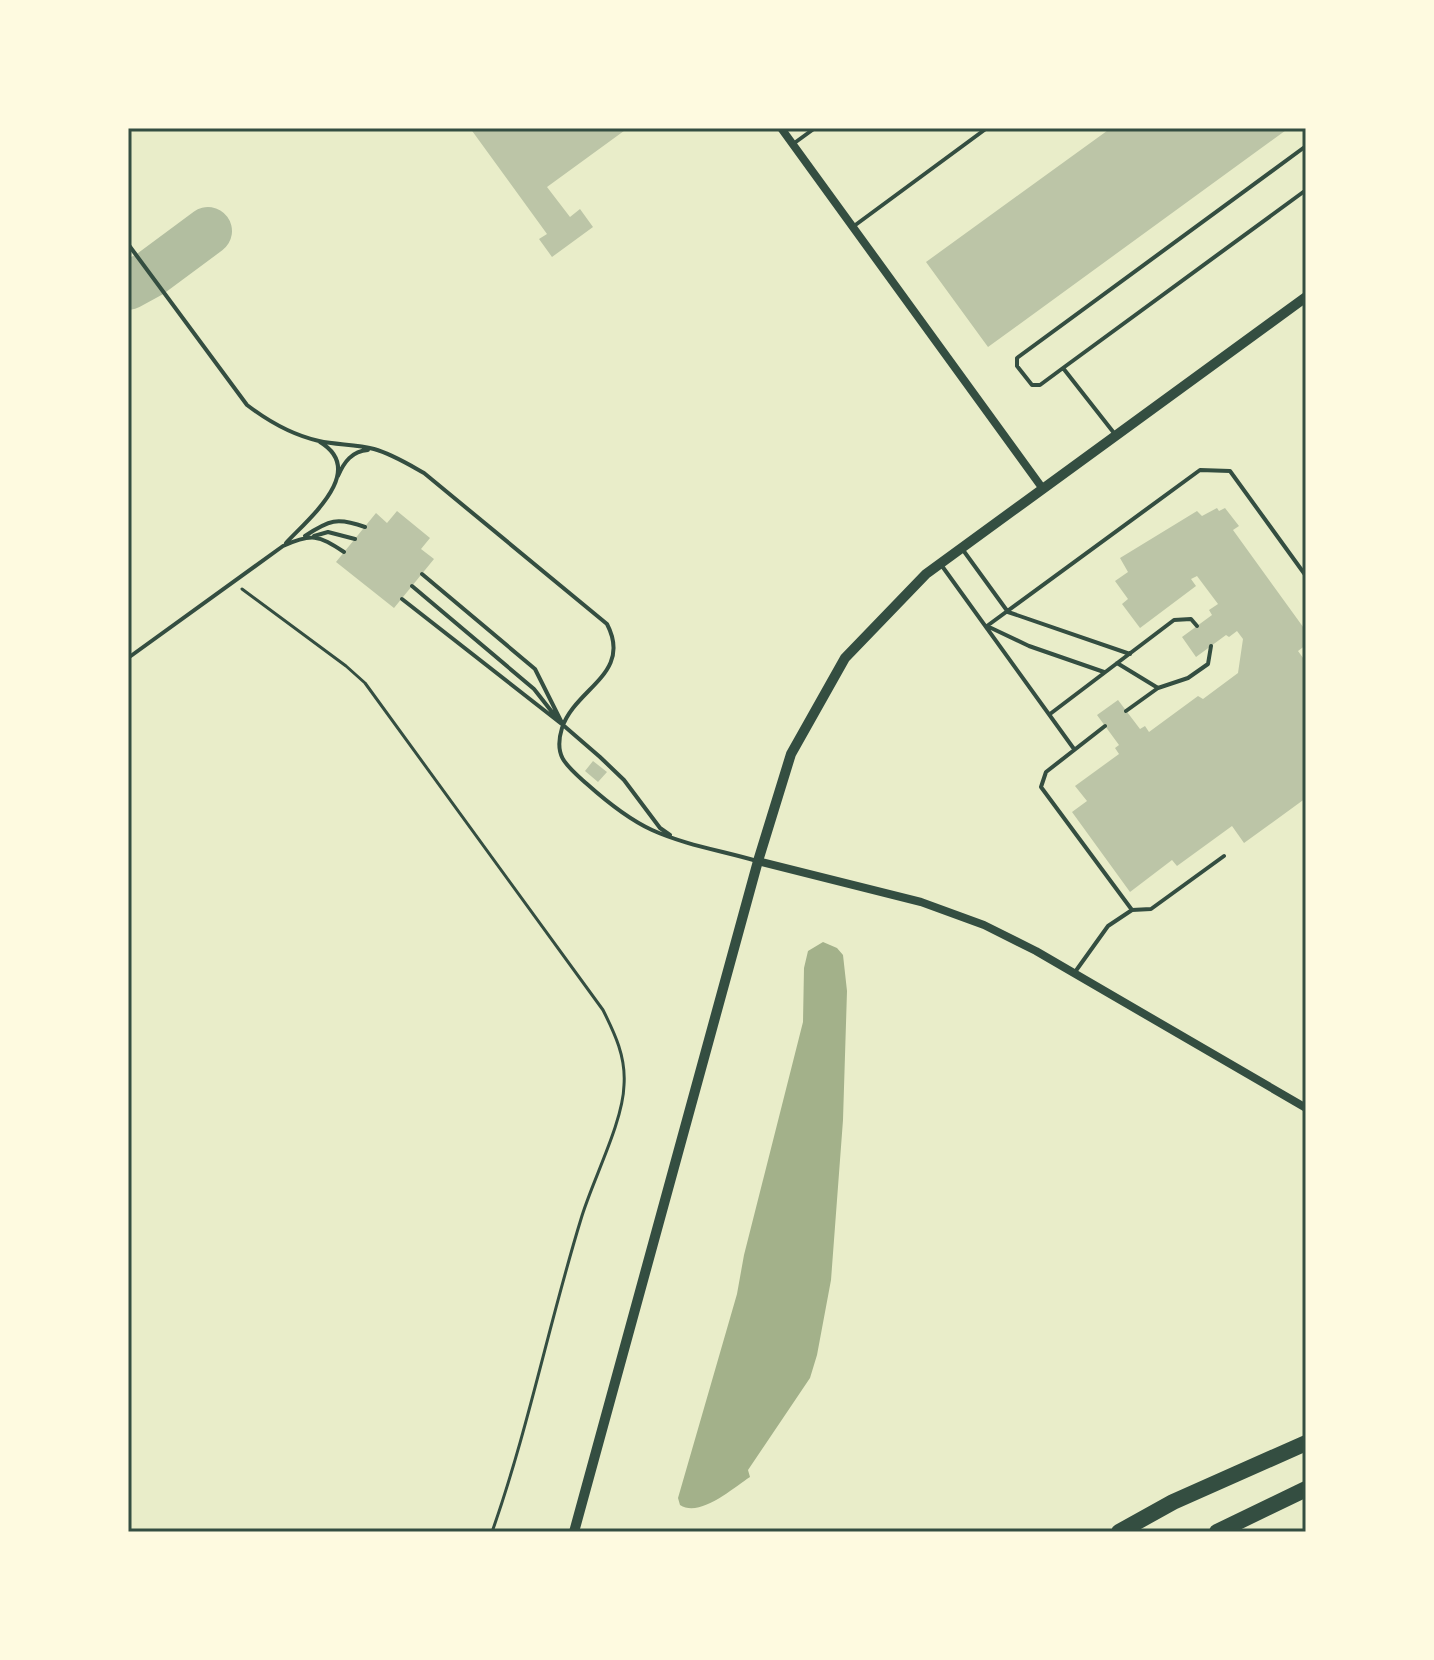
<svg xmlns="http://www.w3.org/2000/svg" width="1434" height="1660" font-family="Signika,sans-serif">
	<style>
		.water { fill: #a3b18a }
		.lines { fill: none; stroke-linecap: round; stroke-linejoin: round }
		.taxiway { stroke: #b2bea0; stroke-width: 48 }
		.building { fill: #bcc5a7 }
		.path { stroke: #344e41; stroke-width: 3 }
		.service { stroke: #344e41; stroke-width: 4 }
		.minor { stroke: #344e41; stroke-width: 8 }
		.tertiary { stroke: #344e41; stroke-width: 10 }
		.motorway { stroke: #344e41; stroke-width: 16 }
		.neatline { fill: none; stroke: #344e41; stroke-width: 3 }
	</style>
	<rect width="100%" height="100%" fill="#e9edc9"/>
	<!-- water -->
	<path class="water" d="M823 942 837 948 843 955 847 991 843 1120 831 1280 817 1355 810 1378 748 1470 750 1477C733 1488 700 1518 680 1505L678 1498 737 1294 744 1255 803 1022 804 968 808 951Z"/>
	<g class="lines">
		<!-- taxiway -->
		<path class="taxiway" d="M128 286 150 274 208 231"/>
	</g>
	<!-- building -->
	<path class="building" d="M470 128H628L547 187 570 217 580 209 593 227 552 257 539 239 547 234Z
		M1111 128H1289L988 347 926 262Z
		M1217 508 1219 511 1225 508 1239 526 1233 530 1306 631V645L1298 651 1306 662V798L1244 843 1232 826 1177 866 1172 860 1130 892 1072 812 1087 801 1075 786 1119 754 1115 748 1119 745 1097 715 1118 700 1140 729 1145 726 1149 732 1198 696 1203 699 1238 673 1243 639 1237 631 1229 637 1226 635 1196 657 1182 637 1212 615 1209 610 1218 604 1197 576 1191 579 1196 586 1140 628 1122 604 1128 599 1115 581 1128 572 1120 558 1197 511 1202 516Z
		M397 511 430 538 421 549 434 559 394 608 336 562 376 513 387 523Z
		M593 761 607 772 598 782 585 771Z"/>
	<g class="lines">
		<!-- path -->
		<path class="path" d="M242 589 346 666 365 683 603 1010C615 1034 626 1057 624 1085 623 1123 592 1181 581 1219 549 1323 528 1430 492 1532"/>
		<!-- service -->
		<path class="service" d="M793 144 815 128
			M854 226 987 128
			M128 244 247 405C268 421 292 435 319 441 337 445 356 444 374 449 392 454 408 464 424 473L607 624C633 674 575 688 562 728 553 757 567 766 587 784 606 801 628 819 652 830 685 845 723 851 757 861
			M1063 368 1306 190
			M1114 433 1063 368 1040 385H1032L1017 366V358L1306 146
			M338 476C344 462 352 451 368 450
			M305 536C329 520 337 517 365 527
			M314 536 328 532 355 539
			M286 543C308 519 368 471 320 442
			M963 550 1008 612 1130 654
			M942 566 1074 749
			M422 574 535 669 562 723
			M412 586 534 689 556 717
			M402 599 563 725 600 757 624 780 660 828 670 835
			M987 626 1200 470 1230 471 1306 576
			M989 627 1029 646 1104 672
			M128 658 283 546C312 533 318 535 344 552
			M1117 663 1158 688
			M1126 711 1158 688 1188 678 1208 664 1211 646
			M1050 714 1174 620 1191 619 1197 626
			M1105 726 1046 772 1041 787 1132 910 1151 909 1224 856
			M1075 972 1108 926 1132 910"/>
		<!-- minor -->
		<path class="minor" d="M781 128 1043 489
			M758 861 921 902 984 925 1036 951 1306 1108"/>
		<!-- tertiary -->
		<path class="tertiary" d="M574 1532 758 861 791 754 845 658 926 574 1306 297"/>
		<!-- motorway -->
		<path class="motorway" d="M1119 1532 1173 1502 1306 1443
			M1217 1532 1306 1489"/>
	</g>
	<!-- border -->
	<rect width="1434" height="1660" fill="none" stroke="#fefae0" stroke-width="260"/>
	<rect x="130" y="130" width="1174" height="1400" class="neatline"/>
</svg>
